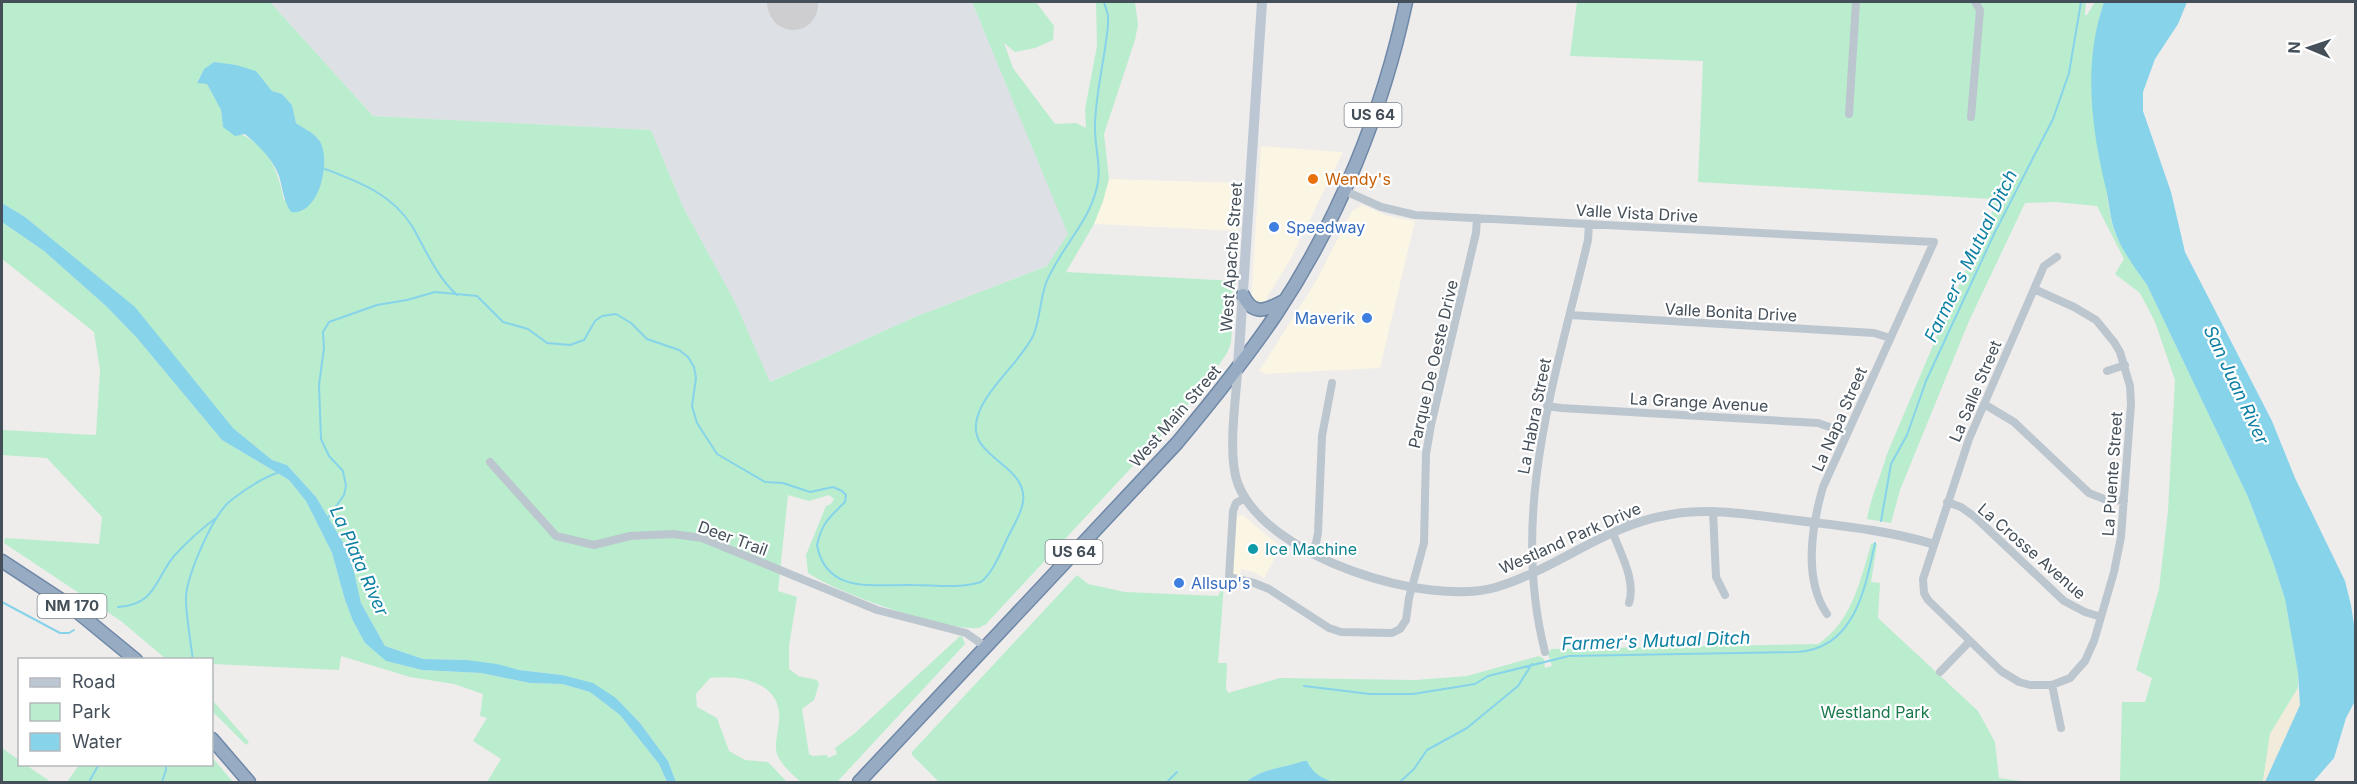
<svg xmlns="http://www.w3.org/2000/svg" width="2357" height="784" font-family="Inter,sans-serif">
	<style>
		.commercial { fill: #fbf5e3 }
		.airport { fill: #dde0e4 }
		.green { fill: #b9edce; fill-rule: evenodd }
		.sand { fill: #f1ebdc }
		.water { fill: #86d3ea }
		.lines { fill: none; stroke-linecap: round; stroke-linejoin: round }
		.stream { stroke: #86d3ea; stroke-width: 2 }
		.runway { stroke: #ceced1; stroke-width: 50 }
		.trunk-casing { stroke: #6f88a7; stroke-width: 15 }
		.minor { stroke: #bcc6ce; stroke-width: 8 }
		.tertiary { stroke: #bcc6ce; stroke-width: 9 }
		.secondary { stroke: #bcc7d3; stroke-width: 10 }
		.trunk { stroke: #97acc3; stroke-width: 12 }
		.food-dot { fill: #e8710a; stroke: #fff; stroke-width: 2 }
		.shop-dot { fill: #3f7fe0; stroke: #fff; stroke-width: 2 }
		.culture-dot { fill: #0f9aa8; stroke: #fff; stroke-width: 2 }
		.labels { text-anchor: middle; stroke-width: 4.5; stroke-linejoin: round; paint-order: stroke }
		.shield { fill: #fff; stroke: #7c848b; stroke-width: 1.5 }
		.shield-label { font-size: 15px; font-weight: bold; fill: #444f59 }
		.food-label { font-size: 16px; fill: #c56008; stroke: #fff; text-anchor: start }
		.street-label { font-size: 16px; fill: #444f59; stroke: #fff }
		.shop-label { font-size: 16px; fill: #366cbe; stroke: #fff; text-anchor: start }
		.culture-label { font-size: 16px; fill: #0d838f; stroke: #fff; text-anchor: start }
		.park-label { font-size: 16px; fill: #17784a; stroke: #fff }
		.water-label { font-size: 18px; font-style: italic; fill: #0d80a3; stroke: #fff }
	</style>
	<rect width="100%" height="100%" fill="#efecec"/>
	<!-- commercial -->
	<path class="commercial" d="M1261 146 1343 152 1290 260 1265 301 1259 305 1251 300Z
		M1109 179 1241 183 1238 231 1094 224 1103 201Z
		M1362 205 1388 216 1415 221 1380 368 1267 374 1259 371 1315 283 1352 211Z
		M1243 515 1281 547 1264 578 1254 572 1241 569 1240 576H1235L1233 573 1236 521 1238 516Z"/>
	<!-- airport -->
	<path class="airport" d="M270 2H972L1077 254 915 317 769 382 735 302 683 207 651 130 373 116Z"/>
	<!-- green -->
	<path class="green" d="M2 2H270L373 116 651 130 683 207 735 302 770 382 915 317 1047 266 1068 234 972 2H1036L1054 26 1053 40 1035 48 1015 52 1004 43 1013 68 1055 124 1076 123 1086 128 1085 109 1097 46 1096 2H1135L1138 25 1135 40 1104 134 1109 179 1103 201 1094 224 1066 272 1235 281 1231 343 1227 353 1207 382 1170 426 986 624 979 628C945 631 837 593 808 573L806 555 826 506 831 504 834 499 829 495 809 501 788 495 778 591 797 597 789 646V669L798 676 817 680 819 684 814 700 802 709 809 754 813 756 827 755 828 758 837 754 835 748 855 733 959 637 962 636 965 644 837 782H801C793 775 781 765 777 754 774 744 778 733 779 722 783 683 742 674 710 678L696 694 697 707 717 718 729 751 745 760 768 762 787 782H676L668 761 640 723 616 698 562 675 519 670 467 660 423 659 385 646 361 603 350 554 316 497 287 465 272 460 233 428 134 307 25 217 2 203ZM214 62 256 71 272 91 282 94 292 105 296 123 319 139 284 201C276 160 264 140 223 127L221 110 207 84 197 82 204 69Z
		M1577 2H2086L2085 15H2087L2095 2H2104C2085 58 2095 104 2103 161 2106 183 2107 208 2114 230 2122 250 2135 268 2147 285L2248 497 2273 562 2285 599 2298 673V688L2270 734 2263 782H2120L2122 702H2145L2152 678 2136 670 2159 589 2168 511 2175 380 2155 322 2140 293 2115 274 2124 259 2097 206 2056 202 2025 203 1969 321 1900 490 1891 523 1867 519C1871 496 1881 476 1887 454L1948 310 1993 210V199L1698 182 1703 61 1570 56Z
		M2 222 44 251 106 306 137 338 222 440 289 480 306 501 332 553 345 600 353 621 365 643 386 661 422 670 481 673 530 683 562 684 590 692 620 715 659 764 667 782H487L501 759 473 741 487 718 480 716 483 694 454 684 410 677 341 656 339 670 213 664 214 702 249 742 246 745 212 711V660L166 659 121 621 4 543 5 538 99 544 102 517 47 458 2 455V430L96 435 100 370 94 332 2 259Z
		M1874 543 1877 544 1871 582 1880 583 1878 618 1978 711 1995 742 1999 778 2029 782H1334L1321 778 1303 761C1281 769 1265 767 1246 782H939L912 755V752L1077 575 1088 584 1125 592 1218 596 1224 584 1218 663H1227L1226 688 1228 693 1280 678 1415 680 1467 676 1539 656 1544 659 1545 668 1552 666 1548 654 1551 649 1818 644C1851 623 1861 579 1871 544Z
		M2 748 19 760 20 764 26 765 51 782H2Z
		M212 757 233 782H67L79 765 212 764Z"/>
	<!-- sand -->
	<path class="sand" d="M2298 688 2300 705 2265 782H2263L2270 734Z"/>
	<!-- water -->
	<path class="water" d="M2104 2H2187L2178 24 2155 59 2143 92V111L2171 192 2185 252 2272 421 2295 478 2345 581 2351 605 2356 638 2355 701 2346 718 2334 758 2313 782H2265L2300 705 2298 673 2285 599 2273 562 2248 497 2147 285C2135 268 2121 250 2114 229 2110 217 2109 202 2106 189 2091 127 2083 63 2104 2Z
		M214 62 236 65 256 71 272 91 282 94 292 105 296 123C303 128 314 133 319 140 332 158 320 216 291 212 283 200 283 189 279 176 273 159 258 145 245 134L235 136 223 127 221 110 207 84 197 83 204 69Z
		M2 203 25 217 135 307 233 428 272 460 287 465 316 497 350 554 361 603 385 646 423 659 467 660 497 664 519 670 562 675 593 683 616 698 640 723 668 761 676 782H667L659 764 620 715 590 692 562 684 530 683 481 673 422 670 386 661 365 643 353 621 345 600 332 553 306 501 289 480 222 440 137 338 106 306 44 251 2 222Z
		M1303 761H1307C1312 773 1323 779 1334 782H1246C1265 767 1281 769 1303 761Z"/>
	<g class="lines">
		<!-- stream -->
		<path class="stream" d="M325 169C359 182 392 194 412 226 426 250 436 276 457 295
			M327 519 344 495 346 486 343 471 329 456 321 439 319 385 324 348 323 332 329 322 377 305 407 300 435 292 477 296 503 322 528 329 547 343 570 345 584 340 595 321 602 316 616 314 631 323 647 339 679 350 688 357 694 367 696 378 692 406 697 423 717 454 765 482 783 483 810 492 833 487 842 491 846 495 845 502C830 517 822 522 817 545 826 595 875 584 912 585 935 585 958 589 981 582 993 572 1000 554 1007 539 1012 528 1021 515 1023 502 1028 465 972 459 976 424 979 394 1020 363 1033 336 1040 320 1040 300 1046 283 1059 250 1089 223 1097 187 1102 167 1094 145 1095 124 1096 91 1105 58 1108 25V15L1104 2
			M1881 521 1891 464 1907 435 1926 381 1994 234 2053 119 2069 73 2081 2
			M2 602 60 633H69L74 630
			M118 607C156 605 155 579 174 556 187 542 201 529 216 518
			M193 660C191 645 185 609 186 596 188 573 213 515 230 501 243 491 262 478 277 473
			M1304 686 1370 694H1413L1475 684 1488 676 1569 656 1798 652C1855 648 1865 589 1875 543
			M89 782 99 764
			M162 782 166 770V764
			M1167 782 1177 772
			M1400 782 1414 769 1427 750 1467 728 1518 686 1532 664"/>
		<!-- runway -->
		<path class="runway" d="M792 2 793 5"/>
		<defs>
			<path id="trunk" d="M1243 295C1253 317 1267 310 1284 301
				M2 561 69 605 136 660
				M212 739 249 782
				M859 782 1177 443C1212 401 1247 358 1277 313 1339 220 1383 110 1406 2"/>
		</defs>
		<!-- trunk casing -->
		<use href="#trunk" class="trunk-casing"/>
		<!-- minor -->
		<path class="minor" d="M1849 114 1856 2
			M1971 117 1980 10 1975 2
			M1343 190 1381 207 1415 215 1934 242 1823 487C1812 525 1803 579 1827 614
			M2034 289 2074 307 2096 320 2114 342 2120 352 2130 386 2131 404 2121 537 2114 572 2094 641 2085 661 2070 678 2052 685H2030L2019 682 2001 671 1928 600 1924 593 1923 579 1969 439 2044 266 2057 257
			M1570 315 1874 333 1890 338
			M2107 371 2125 365
			M1984 404 2014 422 2089 493 2104 499 2124 501
			M1547 406 1561 408 1818 423 1847 433
			M490 462 556 536 594 545 630 536 673 534 702 538 877 610 966 633 986 647
			M1245 498 1236 503 1233 511 1229 577 1254 583 1269 589 1329 628 1341 632 1392 633 1400 629 1406 620 1409 598 1424 543 1426 454 1431 425 1476 233 1477 218
			M1947 502 1961 507 1975 517 2064 601 2085 612 2101 617
			M1713 511 1716 577 1725 595
			M1623 514 1629 526
			M1613 533C1621 555 1636 580 1629 603
			M1311 553 1316 543 1318 533 1322 436 1332 383
			M1545 652C1509 512 1556 376 1588 240L1589 224
			M1940 672 1970 641
			M2052 685 2061 728"/>
		<!-- tertiary -->
		<path class="tertiary" d="M1238 367C1236 398 1227 456 1238 484 1266 557 1427 608 1497 587 1556 569 1606 525 1668 515 1710 507 1752 515 1794 520 1842 526 1886 530 1933 544"/>
		<!-- secondary -->
		<path class="secondary" d="M1238 367 1262 2"/>
		<!-- trunk -->
		<use href="#trunk" class="trunk"/>
	</g>
	<!-- markers -->
	<circle class="food-dot" cx="1313" cy="179" r="6"/>
	<g class="shop-dot">
		<circle cx="1274" cy="227" r="6"/>
		<circle cx="1367" cy="318" r="6"/>
		<circle cx="1179" cy="583" r="6"/>
	</g>
	<circle class="culture-dot" cx="1253" cy="549" r="6"/>
	<g class="labels">
		<!-- shield labels -->
		<g class="shield">
			<rect x="1344.5" y="103" width="57" height="24" rx="4.5"/>
			<rect x="1045.5" y="540" width="57" height="24" rx="4.5"/>
			<rect x="37.5" y="594" width="69" height="24" rx="4.5"/>
		</g>
		<g class="shield-label">
			<text x="1373" y="120">US 64</text>
			<text x="1074" y="557">US 64</text>
			<text x="72" y="611">NM 170</text>
		</g>
		<!-- food labels -->
		<g class="food-label">
			<text x="1325" y="185">Wendy's</text>
		</g>
		<!-- street labels -->
		<g class="street-label">
			<text transform="translate(1637 213) rotate(3)" y="6">Valle Vista Drive</text>
			<text transform="translate(1231 257) rotate(-86)" y="6">West Apache Street</text>
			<text transform="translate(1731 312) rotate(3)" y="6">Valle Bonita Drive</text>
			<text transform="translate(1433 364) rotate(-77)" y="6">Parque De Oeste Drive</text>
			<text transform="translate(1975 391) rotate(-67)" y="6">La Salle Street</text>
			<text transform="translate(1699 402) rotate(3)" y="6">La Grange Avenue</text>
			<text transform="translate(1175 416) rotate(-49)" y="6">West Main Street</text>
			<text transform="translate(1534 416) rotate(-79)" y="6">La Habra Street</text>
			<text transform="translate(1839 419) rotate(-66)" y="6">La Napa Street</text>
			<text transform="translate(2112 474) rotate(-86)" y="6">La Puente Street</text>
			<text transform="translate(733 538) rotate(20)" y="6">Deer Trail</text>
			<text transform="translate(1570 538) rotate(-24)" y="6">Westland Park Drive</text>
			<text transform="translate(2032 551) rotate(41)" y="6">La Crosse Avenue</text>
		</g>
		<!-- shop labels -->
		<g class="shop-label">
			<text x="1286" y="233">Speedway</text>
			<text x="1355" y="324" text-anchor="end">Maverik</text>
			<text x="1191" y="589">Allsup's</text>
		</g>
		<!-- culture labels -->
		<g class="culture-label">
			<text x="1265" y="555">Ice Machine</text>
		</g>
		<!-- park labels -->
		<g class="park-label">
			<text x="1875" y="718">Westland Park</text>
		</g>
		<!-- water labels -->
		<g class="water-label">
			<text transform="translate(1971 256) rotate(-64)" y="6">Farmer's Mutual Ditch</text>
			<text transform="translate(2236 385) rotate(65)" y="6">San Juan River</text>
			<text transform="translate(359 561) rotate(66)" y="6">La Plata River</text>
			<text transform="translate(1656 641) rotate(-2)" y="6">Farmer's Mutual Ditch</text>
		</g>
	</g>
	<!-- border -->
	<rect width="2357" height="784" fill="none" stroke="#444f59" stroke-width="6"/>
	<!-- legend -->
	<rect x="18" y="658" width="195" height="108" fill="#ffffff" stroke="#b4b9bd" stroke-width="1.5"/>
	<rect x="30" y="678" width="30" height="9" fill="#bcc7d3" stroke="#b4b9bd" stroke-width="1.5"/>
	<text x="72" y="688" font-size="18" fill="#444f59">Road</text>
	<rect x="30" y="703" width="30" height="18" fill="#b9edce" stroke="#b4b9bd" stroke-width="1.5"/>
	<text x="72" y="718" font-size="18" fill="#444f59">Park</text>
	<rect x="30" y="733" width="30" height="18" fill="#86d3ea" stroke="#b4b9bd" stroke-width="1.5"/>
	<text x="72" y="748" font-size="18" fill="#444f59">Water</text>
	<!-- north arrow -->
	<g transform="translate(2309 48) rotate(272)" stroke="#ffffff" stroke-width="4.5" paint-order="stroke">
	<path d="M0-4.5L10 22L0 15L-10 22Z" fill="#444f59"/>
	<text y="-9" font-size="16" font-weight="bold" text-anchor="middle" fill="#444f59">N</text>
	</g>
</svg>
